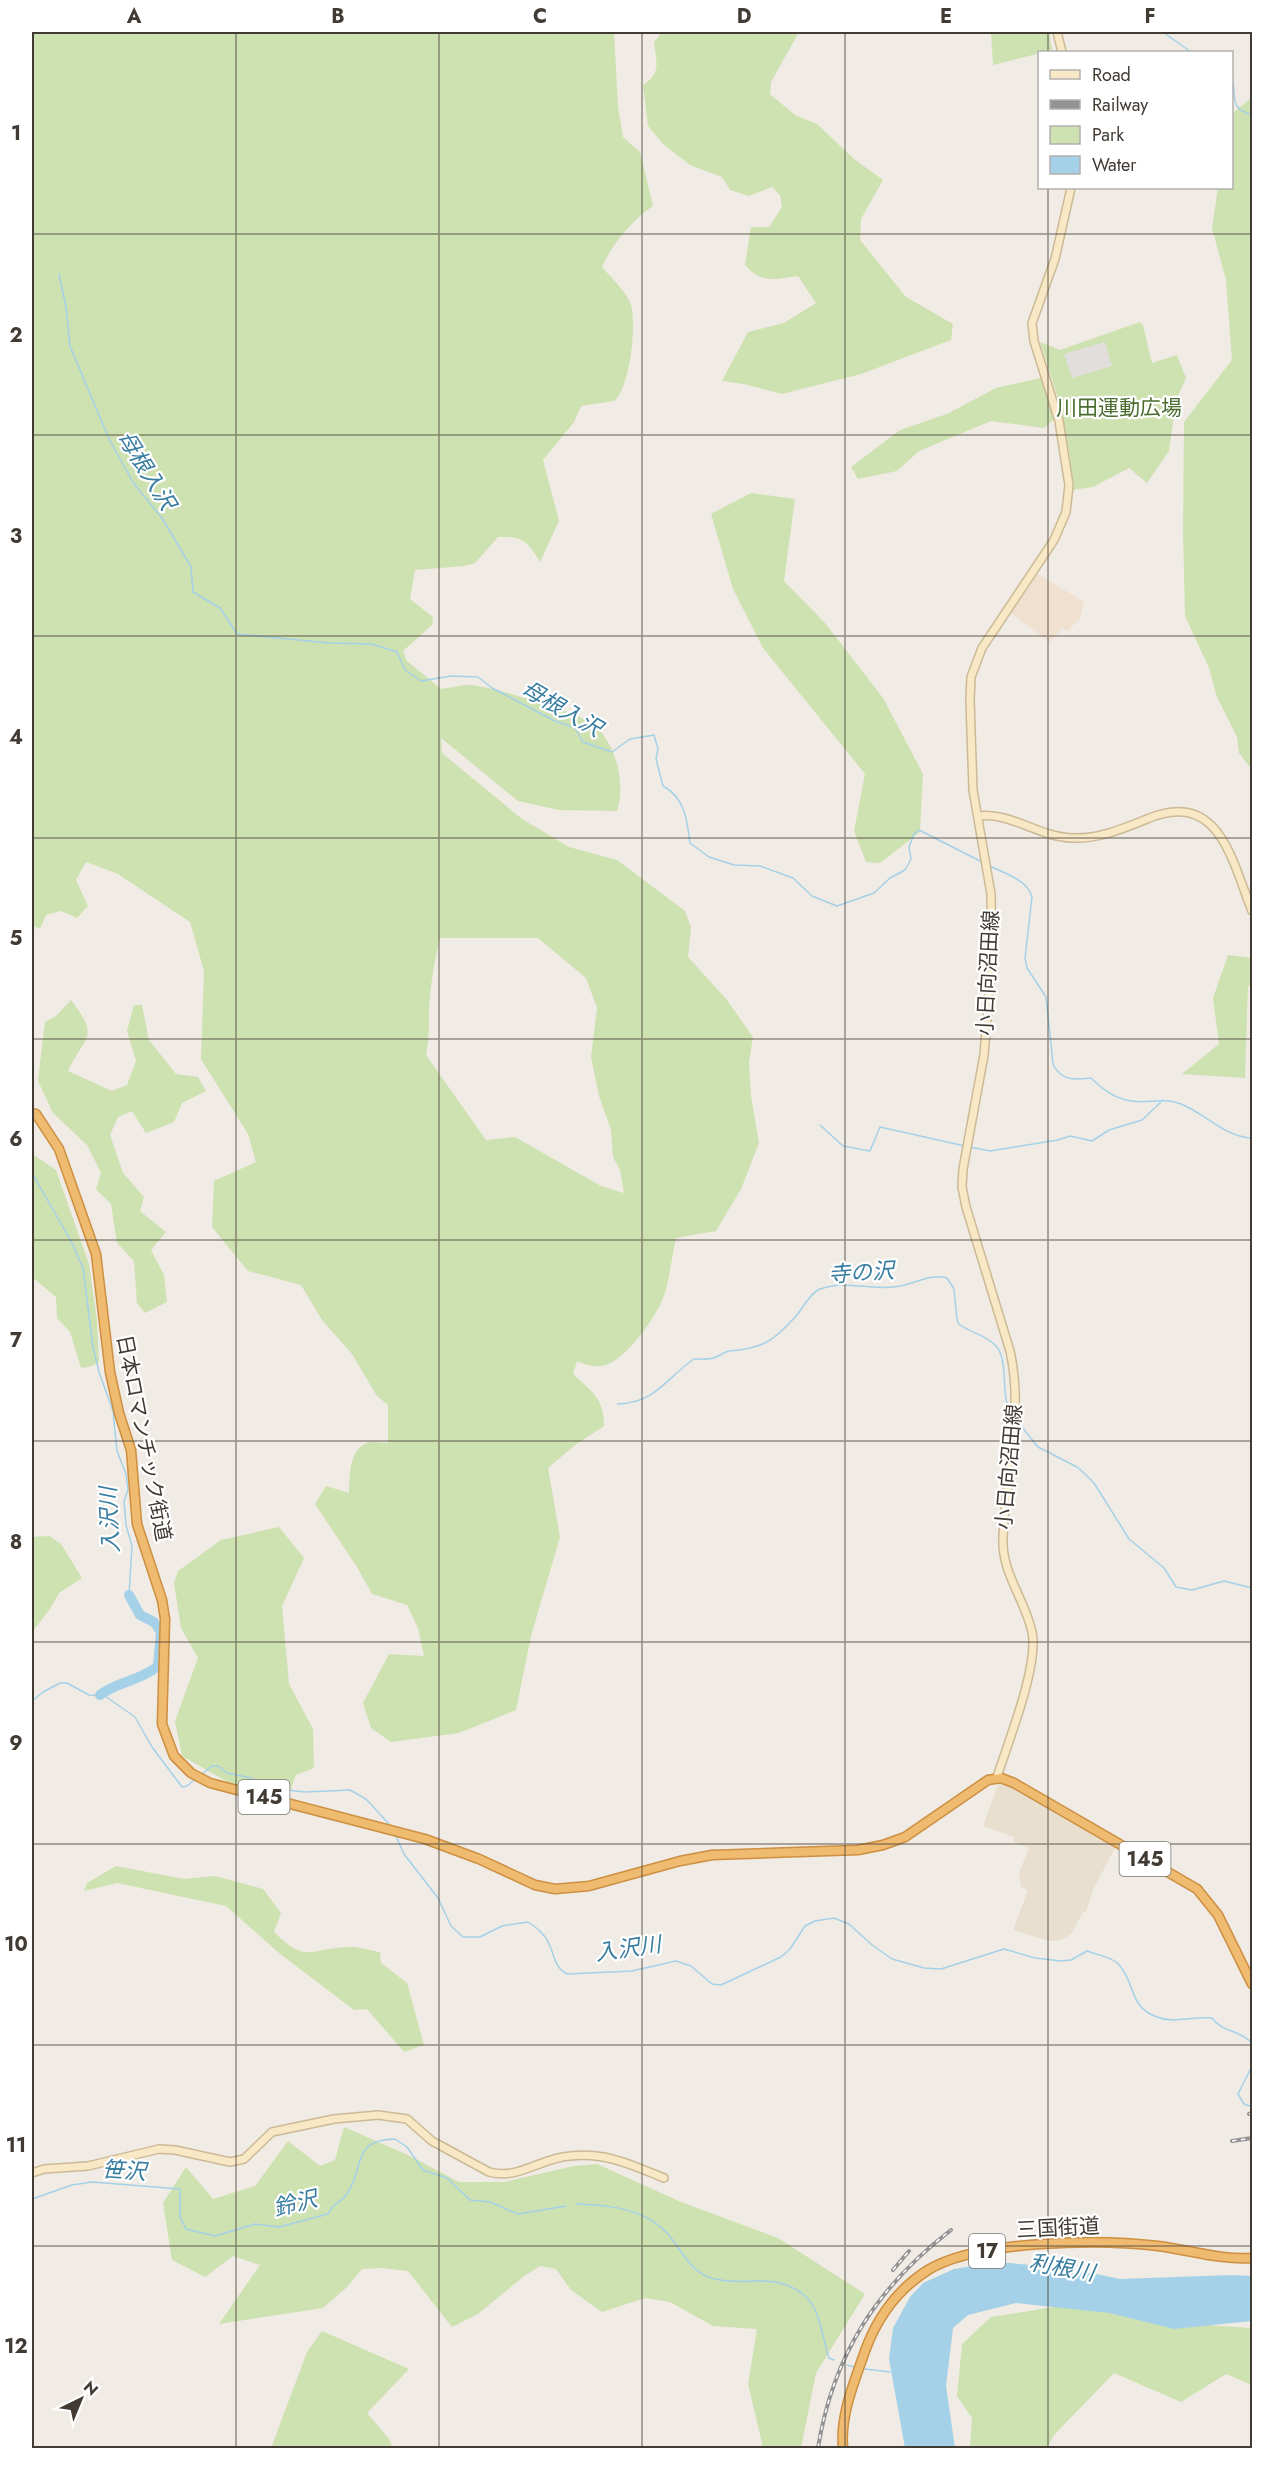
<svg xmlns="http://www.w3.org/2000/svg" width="1284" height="2480" font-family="Jost,'Noto Sans JP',sans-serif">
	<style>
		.commercial { fill: #f0e0d0 }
		.education { fill: #e8dfcf }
		.green { fill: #cee1b0; fill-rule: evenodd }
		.parking { fill: #e1dedc }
		.water { fill: #a5d1e8 }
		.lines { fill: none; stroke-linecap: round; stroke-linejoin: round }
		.stream { stroke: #a5d1e8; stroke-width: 1.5 }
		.river { stroke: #a5d1e8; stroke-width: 10 }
		.secondary-casing { stroke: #ccba97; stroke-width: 10 }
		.highway-casing { stroke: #cd8f41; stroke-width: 11 }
		.secondary { stroke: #f9e8c5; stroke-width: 7 }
		.highway { stroke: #efbb70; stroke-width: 8 }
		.rail-casing { stroke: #939393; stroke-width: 4 }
		.rail { stroke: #fff; stroke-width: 1.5; stroke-dasharray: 4.5; stroke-linecap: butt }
		.grid { fill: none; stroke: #413b34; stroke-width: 1.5; stroke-opacity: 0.55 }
		.labels { text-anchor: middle; stroke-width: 4.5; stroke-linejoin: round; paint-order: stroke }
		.shield { fill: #fff; stroke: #7a7671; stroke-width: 1.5 }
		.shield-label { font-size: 20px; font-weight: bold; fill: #413b34 }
		.park-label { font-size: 21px; fill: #4a6c2e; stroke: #fff }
		.street-label { font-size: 21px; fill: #413b34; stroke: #fff }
		.water-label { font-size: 22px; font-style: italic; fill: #397da1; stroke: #fff }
		.neatline { fill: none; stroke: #413b34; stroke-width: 2 }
		.grid-label { font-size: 20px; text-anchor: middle; font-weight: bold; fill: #413b34 }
	</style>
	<rect width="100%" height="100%" fill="#f0ebe4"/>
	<!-- commercial -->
	<path class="commercial" d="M1038 574 1084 602 1080 619 1067 631 1062 628 1050 642 1011 613Z"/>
	<!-- education -->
	<path class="education" d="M1003 1783 1115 1848 1093 1890 1086 1912H1083L1071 1934 1061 1940 1049 1941 1013 1930 1028 1890 1021 1887 1019 1873 1029 1848 1013 1842 1014 1837 983 1826 998 1785Z"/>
	<!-- green -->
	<path class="green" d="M32 32H614L618 107 623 137 640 152 653 206C632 220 612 244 602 267 611 278 626 291 631 305 637 323 630 389 614 401L581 406 574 422 543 460 559 521 540 562C528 541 522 536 498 537L475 563 464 566 415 570 410 599 433 617 432 625 403 651 407 661 441 689C450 688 460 685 469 685 485 684 579 713 592 723 616 742 626 783 617 811L559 810 518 801 441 738 442 753 522 819 569 847 617 860 685 911 691 927 688 957 727 1000 753 1037 749 1062 751 1096 759 1143 741 1189 716 1231 676 1238C672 1256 670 1275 665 1293 659 1313 628 1357 608 1364 597 1369 587 1365 577 1361L573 1374C592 1392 604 1398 604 1426L575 1445 548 1468 560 1537 531 1636 516 1710 459 1733 391 1742 371 1728 363 1703 389 1654 424 1656 418 1628 407 1605 372 1594 357 1567 315 1504 326 1486 349 1493C350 1476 348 1449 369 1442 374 1441 383 1443 388 1443V1405L377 1396 352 1354 322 1320 301 1285 248 1271 212 1227 214 1181 256 1162 248 1134 201 1059 204 971 190 922 118 874 86 862 76 880 88 906 77 918 61 911 46 915 40 929 32 925ZM440 938H538L586 978 597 1008 591 1057 599 1096 611 1130 613 1157 620 1170 624 1193 601 1186 515 1137 486 1140 426 1055C429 1038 429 1029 429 1013 430 988 434 962 440 938Z
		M662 32H799L771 82 770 94 795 115 817 124 854 159 883 180 861 219 860 240 906 297 953 324 951 340 861 374 782 394 744 384 722 381 748 332 784 323 816 303 798 276C775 279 762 284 745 265L751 227H769L782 207 780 195 772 187 749 196 730 190 722 177 690 165 663 144 648 126 643 85C662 73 656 62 654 42Z
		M991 32H1049L1052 50 993 65Z
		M1252 97V770L1239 753 1237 737 1217 697 1209 668 1185 616 1183 532 1184 422 1232 360 1226 280 1212 228 1218 188H1232V114Z
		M1140 322 1143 325 1152 363 1177 355 1186 378 1176 400 1169 451 1147 483 1129 468 1093 487 1072 490C1070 432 1058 396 1040 342L1060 350Z
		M1041 378 1059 415 1044 428 991 421 919 451 897 471 858 479 851 467 900 430 947 414 996 388Z
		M751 493 795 499 784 581 825 623 883 698 923 774 920 832 880 863 866 862 854 831 865 774 763 648 733 589 711 514Z
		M1228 955 1252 958V984L1248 986 1245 1078 1182 1074 1219 1044 1213 998Z
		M71 1000C100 1038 86 1034 68 1071L112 1091 127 1085 136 1061 127 1031 134 1005H142L149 1040 176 1074 198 1077 206 1091 182 1103 174 1122 146 1133 132 1111 118 1117 110 1135 123 1173 144 1197 140 1211 166 1232 151 1250 164 1275 167 1302 145 1313 137 1303 134 1261 117 1243 111 1204 96 1189 101 1173 87 1145 53 1113 38 1081 45 1022 56 1016Z
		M32 1154 56 1170 89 1264 97 1320 99 1362 92 1366 81 1368 70 1332 57 1318 56 1297 32 1277Z
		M279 1527 304 1558 282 1606 289 1684 313 1729 314 1768 296 1775 288 1797 233 1785 182 1756 175 1721 198 1658 181 1628 174 1583 178 1571 221 1540Z
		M49 1536 61 1544 82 1578 59 1593 50 1609 32 1632V1537Z
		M116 1866 184 1879 215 1876 263 1889 281 1913 274 1932C307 1964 308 1949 347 1947 358 1946 370 1951 380 1952L381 1963 407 1983 424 2045 404 2052 367 2009 354 2010 279 1953 226 1906 117 1883 84 1891 87 1883Z
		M344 2127 410 2156 459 2182H504L574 2166 597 2164 681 2202 778 2238 865 2294 816 2373 801 2448H761L762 2443 748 2384 757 2329 713 2326 670 2302 645 2298 602 2312 571 2290 556 2269 540 2266 523 2277 478 2314 452 2327 408 2271 382 2268 362 2269 347 2287 323 2308 219 2324 260 2265 233 2256 205 2277 172 2260 163 2203 186 2167 213 2199 255 2186 288 2141 320 2166 335 2160Z
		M1098 2300 1141 2321 1252 2328V2385L1226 2374 1181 2402 1114 2373 1054 2435 1047 2448H970L972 2418 957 2396 962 2344 991 2317Z
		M322 2331 409 2369 367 2413 390 2440 392 2448H271L307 2352Z"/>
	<!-- parking -->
	<path class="parking" d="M1105 342 1112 366 1072 378 1064 354Z"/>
	<!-- water -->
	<path class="water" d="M996 2262 1067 2268 1120 2279 1232 2275 1252 2276V2321L1174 2329 1109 2313 1016 2303 968 2315 953 2328 946 2386 955 2448H905L889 2359 893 2328 910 2297 923 2283 954 2269Z"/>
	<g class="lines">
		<!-- stream -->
		<path class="stream" d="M1163 32 1191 52
			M1232 78C1237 96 1228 108 1252 115
			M59 274 66 307 70 346 109 439 134 484 162 518 191 567 193 592 220 608 237 634 329 643 372 644 397 652 405 670 421 681 451 676 478 677 492 688 555 721 575 728 583 742 612 752 630 739 654 735 658 749 656 759 663 786C685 798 687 819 690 843L709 857 734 865 760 866 793 878 812 896 837 906 874 893 890 878 905 870 911 859 909 847 914 834 919 830 984 863
			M988 865C1003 873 1027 879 1032 897L1025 958 1027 968 1046 997 1053 1064C1061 1081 1075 1080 1091 1078 1101 1088 1116 1099 1131 1101 1149 1104 1163 1097 1181 1104 1206 1114 1225 1137 1252 1138
			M820 1125 843 1146 870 1151 880 1127 965 1146
			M970 1147 990 1151 1058 1140 1070 1136 1092 1141 1109 1130 1142 1120 1163 1100
			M32 1173 71 1241 83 1268 93 1347 99 1372 113 1411 117 1451 126 1474 128 1490 124 1501 126 1525 132 1546 129 1595
			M618 1404C656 1403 666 1378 694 1359 700 1359 707 1360 713 1358 718 1357 724 1352 729 1351 762 1349 774 1341 796 1316 803 1308 810 1293 820 1289 846 1280 868 1290 893 1287 913 1286 927 1273 947 1278L954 1289 957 1320 959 1324C970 1333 987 1335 996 1346 1010 1362 999 1397 1012 1415
			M1017 1421 1038 1447 1077 1467 1085 1474 1094 1483 1129 1539 1164 1568 1176 1587 1192 1590 1224 1581 1252 1588
			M32 1701 43 1692 60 1683H67L89 1695 105 1696 135 1717 152 1747 182 1787 187 1786 193 1781
			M202 1774 212 1766H218L227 1773 251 1778 265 1787 304 1792 350 1790 366 1799 389 1824
			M396 1836 404 1854 438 1898 451 1926 463 1937H480L502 1926 528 1922C537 1928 545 1934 549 1944 555 1956 554 1967 567 1974L632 1971 676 1961 691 1966 712 1984 721 1985 781 1957 790 1949 805 1926 815 1921 834 1918 849 1924 872 1945 892 1959 924 1968 941 1969 1004 1949 1035 1958 1061 1961 1071 1960 1087 1951C1097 1955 1113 1957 1120 1966 1136 1985 1129 2007 1157 2017 1174 2024 1193 2016 1212 2018 1222 2032 1240 2030 1252 2043
			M1252 2066 1238 2094 1244 2104 1252 2107
			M32 2199 72 2185 92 2182 180 2189V2217L186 2229 215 2236 255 2224 279 2227 328 2214C334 2201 340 2204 347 2194 365 2167 351 2140 395 2139L407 2147 423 2170 447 2178 470 2200 490 2202 518 2214 566 2206
			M576 2204C608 2205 643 2208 666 2232 682 2249 690 2274 715 2279 747 2287 774 2271 804 2295 821 2309 822 2338 829 2358L834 2360
			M847 2365 854 2367
			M865 2369 890 2372"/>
		<!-- river -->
		<path class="river" d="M100 1695C116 1682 140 1681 158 1666L161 1632 154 1622 140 1615 129 1595"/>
		<defs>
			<path id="secondary" d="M1057 32 1062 52
				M979 816C1011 812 1039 837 1072 838 1099 839 1122 829 1147 819 1219 788 1232 861 1252 911
				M997 1777C1008 1742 1039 1666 1032 1632 1025 1599 1001 1573 1003 1537 1006 1475 1024 1413 1010 1351L966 1207 962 1187 963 1169 984 1055 992 956 991 894 973 790 970 700 971 677 982 648 1054 540 1066 512 1069 485 1059 421 1034 341 1032 323 1055 259 1071 188
				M32 2173 44 2169 88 2166 159 2149 175 2150 230 2162 244 2159 272 2132 334 2119 378 2115 407 2119 432 2141 489 2172C519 2180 540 2158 570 2156 606 2152 632 2165 664 2178"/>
			<path id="highway" d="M32 1113 36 1114 59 1149 96 1254 110 1372 119 1413 131 1450 137 1524 162 1600 165 1619 162 1724 174 1756 191 1773 210 1783 425 1839 479 1859 535 1885 555 1889 589 1886 680 1861 712 1855 858 1850 883 1845 905 1837 988 1780 1001 1778 1014 1783 1197 1889 1218 1915 1252 1984
				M843 2448C840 2415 854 2383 865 2351 877 2318 898 2289 928 2270 977 2240 1100 2239 1158 2246 1189 2250 1220 2260 1252 2258"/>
		</defs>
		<!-- secondary casing -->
		<use href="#secondary" class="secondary-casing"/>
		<!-- highway casing -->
		<use href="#highway" class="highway-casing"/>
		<!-- secondary -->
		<use href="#secondary" class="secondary"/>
		<!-- highway -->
		<use href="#highway" class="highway"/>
		<defs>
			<path id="rail" d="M1249 2114 1252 2113
				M1232 2141 1252 2138
				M893 2270 909 2251
				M818 2448C833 2355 877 2287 951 2230"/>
		</defs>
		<!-- rail casing -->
		<use href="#rail" class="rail-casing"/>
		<!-- rail -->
		<use href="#rail" class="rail"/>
	</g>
	<!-- grid -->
	<path class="grid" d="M236 32V2448M439 32V2448M642 32V2448M845 32V2448M1048 32V52M1048 188V2448M32 234H1252M32 435H1252M32 636H1252M32 838H1252M32 1039H1252M32 1240H1252M32 1441H1252M32 1642H1252M32 1844H1252M32 2045H1252M32 2246H1252"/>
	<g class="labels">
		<!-- shield labels -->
		<g class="shield">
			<rect x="238.5" y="1780" width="51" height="34" rx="4.5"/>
			<rect x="1119.5" y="1842" width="51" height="34" rx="4.5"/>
			<rect x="969" y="2234" width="36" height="34" rx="4.5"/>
		</g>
		<g class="shield-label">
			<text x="264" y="1804">145</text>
			<text x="1145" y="1866">145</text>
			<text x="987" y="2258">17</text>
		</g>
		<!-- park labels -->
		<g class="park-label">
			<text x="1119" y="415">川田運動広場</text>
		</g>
		<!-- street labels -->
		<g class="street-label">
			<text transform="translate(988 973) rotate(-87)" y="7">小日向沼田線</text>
			<text transform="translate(144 1438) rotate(79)" y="7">日本ロマンチック街道</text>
			<text transform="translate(1009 1467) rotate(-85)" y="7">小日向沼田線</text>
			<text transform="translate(1058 2228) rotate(-3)" y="7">三国街道</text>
		</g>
		<!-- water labels -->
		<g class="water-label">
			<text transform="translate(147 470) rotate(58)" y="8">母根入沢</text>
			<text transform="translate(562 708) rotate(30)" y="8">母根入沢</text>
			<text transform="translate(861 1272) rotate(-4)" y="8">寺の沢</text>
			<text transform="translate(109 1520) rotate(-93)" y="8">入沢川</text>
			<text transform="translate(628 1948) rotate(-8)" y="8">入沢川</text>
			<text transform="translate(124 2170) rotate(4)" y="8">笹沢</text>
			<text transform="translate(295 2203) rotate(-14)" y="8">鈴沢</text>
			<text transform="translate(1062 2267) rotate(10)" y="8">利根川</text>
		</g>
	</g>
	<!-- border -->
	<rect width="1284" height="2480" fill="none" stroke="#ffffff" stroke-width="66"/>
	<!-- legend -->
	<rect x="1038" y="51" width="195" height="138" fill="#ffffff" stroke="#b3b1ae" stroke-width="1.5"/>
	<rect x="1050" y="70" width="30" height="9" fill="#f9e8c5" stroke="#b3b1ae" stroke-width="1.5"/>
	<text x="1092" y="81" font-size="18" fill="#413b34">Road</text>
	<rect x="1050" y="100" width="30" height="9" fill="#939393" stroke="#b3b1ae" stroke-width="1.5"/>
	<text x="1092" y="111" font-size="18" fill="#413b34">Railway</text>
	<rect x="1050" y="126" width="30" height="18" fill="#cee1b0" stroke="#b3b1ae" stroke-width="1.5"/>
	<text x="1092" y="141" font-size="18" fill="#413b34">Park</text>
	<rect x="1050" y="156" width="30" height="18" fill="#a5d1e8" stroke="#b3b1ae" stroke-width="1.5"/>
	<text x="1092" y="171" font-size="18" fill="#413b34">Water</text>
	<!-- north arrow -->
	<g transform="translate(81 2399) rotate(43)" stroke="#ffffff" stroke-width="4.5" paint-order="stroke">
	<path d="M0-4.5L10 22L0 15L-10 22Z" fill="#413b34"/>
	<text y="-9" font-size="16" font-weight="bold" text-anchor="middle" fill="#413b34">N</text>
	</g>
	<rect x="33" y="33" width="1218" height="2414" class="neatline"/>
	<g class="grid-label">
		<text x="134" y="23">A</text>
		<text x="338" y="23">B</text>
		<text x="540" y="23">C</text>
		<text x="744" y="23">D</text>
		<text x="946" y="23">E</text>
		<text x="1150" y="23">F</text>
		<text x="16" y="140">1</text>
		<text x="16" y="342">2</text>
		<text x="16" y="543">3</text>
		<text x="16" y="744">4</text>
		<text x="16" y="945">5</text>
		<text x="16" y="1146">6</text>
		<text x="16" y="1347">7</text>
		<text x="16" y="1549">8</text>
		<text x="16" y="1750">9</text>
		<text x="16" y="1951">10</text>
		<text x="16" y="2152">11</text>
		<text x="16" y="2353">12</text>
	</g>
</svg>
